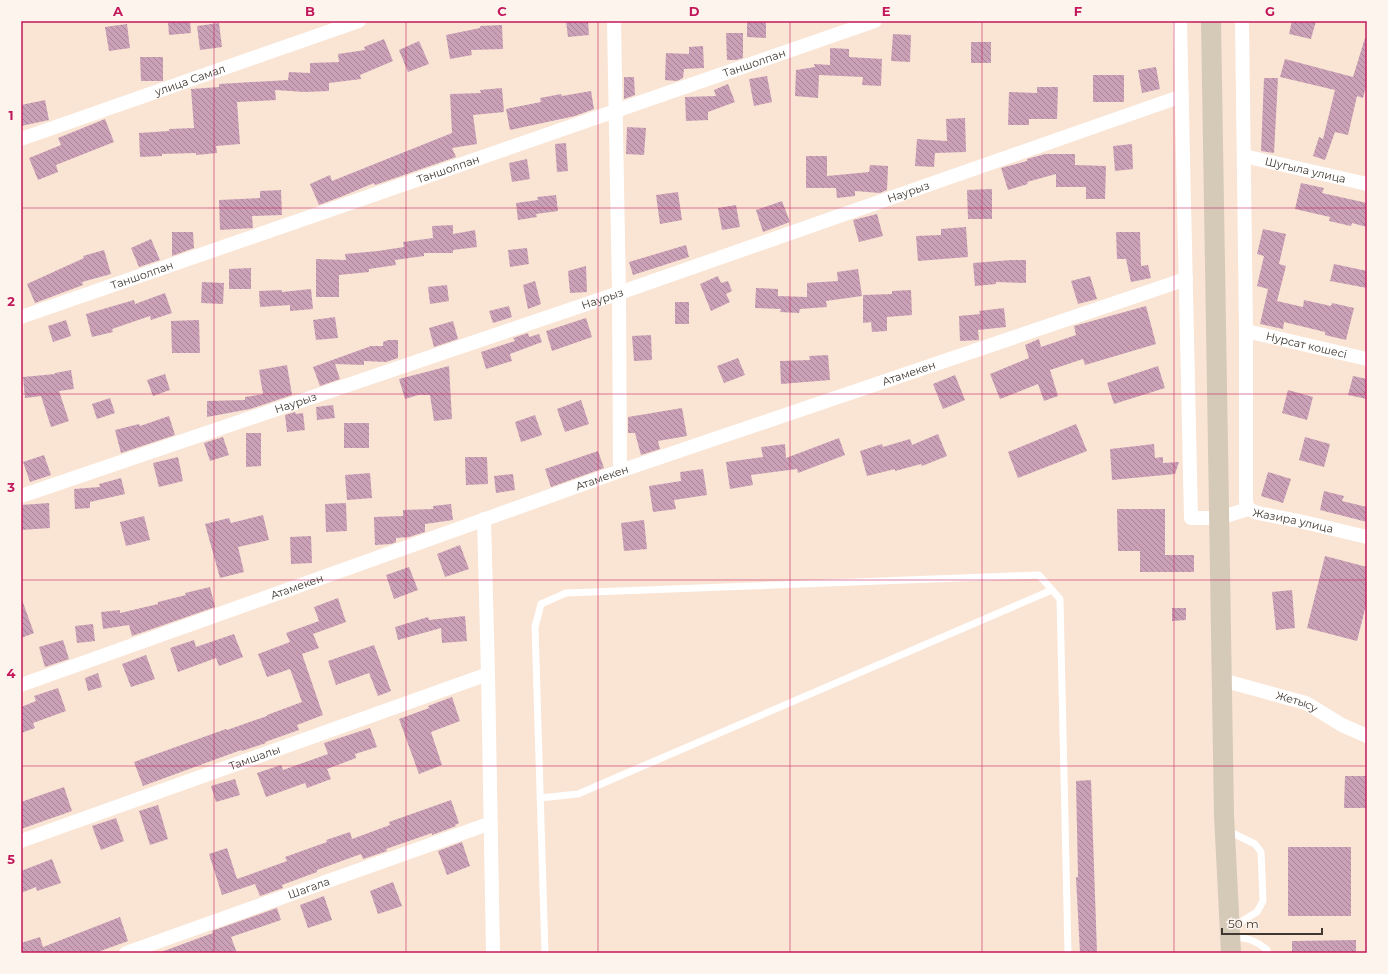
<svg xmlns="http://www.w3.org/2000/svg" width="1388" height="974" font-family="Montserrat,sans-serif">
	<style>
		.building { fill: url(#building-back-hatch) }
		.lines { fill: none; stroke-linecap: round; stroke-linejoin: round }
		.service { stroke: #fff; stroke-width: 7 }
		.minor { stroke: #fff; stroke-width: 14 }
		.secondary { stroke: #d5c9b8; stroke-width: 20 }
		.grid { fill: none; stroke: #c2185b; stroke-width: 1; stroke-opacity: 0.55 }
		.labels { text-anchor: middle; stroke-width: 4; stroke-linejoin: round; paint-order: stroke }
		.street-label { font-size: 11px; fill: #403831; stroke: #fdf4ee }
		.neatline { fill: none; stroke: #c2185b; stroke-width: 1.5 }
		.grid-label { font-size: 13px; text-anchor: middle; font-weight: bold; fill: #c2185b }
	</style>
	<defs>
		<pattern id="building-back-hatch" width="6" height="6" patternUnits="userSpaceOnUse"><rect width="6" height="6" fill="#cba1b8"/><path d="M-1 5l2 2M0 0l6 6M5-1l2 2" fill="none" stroke="#a68496"/></pattern>
	</defs>
	<rect width="100%" height="100%" fill="#fae4d4"/>
	<!-- building -->
	<path class="building" d="M168 21H190L191 33 169 35Z
		M566 21H588L589 35 568 37Z
		M747 21H766V38L747 37Z
		M1292 21H1316L1311 39 1289 34Z
		M219 23 222 47 200 50 197 26Z
		M127 24 130 48 109 51 105 27Z
		M502 25 503 49 471 50 472 55 450 59 446 35 480 28V26Z
		M726 33H743V58L736 60H727Z
		M893 34 911 35 910 62 891 61Z
		M1365 38 1367 39V82L1363 98 1357 96 1348 135 1335 132 1325 160 1313 156 1319 137 1323 139 1335 90 1280 77 1285 59 1353 77Z
		M384 39 393 61 360 75 361 79 329 83V91L305 92 275 90 276 100 237 102 240 144 216 146 217 153 196 155V153L162 154V156L140 157 139 133 169 131V129L194 128 191 89 219 87V84L288 80 289 72 310 73V63L339 62 338 54 365 50 364 47Z
		M419 41 429 64 408 72 399 50Z
		M971 42H991V63H971Z
		M703 46 704 68 684 69 683 78 677 81 665 80 666 53 689 54V47Z
		M830 48 849 49V57L882 59 881 86 862 85 863 77 819 75 818 98 795 96 796 70 815 67 814 64 830 65Z
		M140 57H163V81H141Z
		M1156 67 1160 89 1142 93 1138 70Z
		M1093 75H1124V102H1093Z
		M767 76 772 102 754 106 749 79Z
		M624 77H634L635 95 624 99Z
		M1264 78H1278L1274 153 1261 151Z
		M728 84 735 102 708 112V120L686 121 685 97 716 96 714 90Z
		M1037 87H1058L1057 119H1029V125H1008L1009 92 1037 93Z
		M502 88 504 112 473 115 477 144 452 148 456 157 375 185 374 183 343 196 319 205 310 184 330 175 332 181 452 133 450 94 481 93 480 90Z
		M591 91 594 109 575 116 510 130 506 109 541 102 540 98 561 94 562 96Z
		M45 100 49 120 21 126V105Z
		M965 118 966 152 935 153 934 167 915 166 917 139 947 141 946 119Z
		M105 119 114 142 56 165 58 172 38 180 29 158 61 145 58 138Z
		M627 127 646 128 644 155 626 154Z
		M566 143 568 171 557 172 555 144Z
		M1132 144 1133 169 1115 171 1113 146Z
		M1045 154H1075V165L1106 166 1105 199H1086V187H1056V174L1027 182 1028 184 1008 190 1001 168 1027 161V159Z
		M806 156H827V176L869 172 870 165 888 166 887 190 880 193 855 191V196L837 198 836 188H806Z
		M527 159 530 179 512 182 509 163Z
		M1301 183 1324 188 1322 193 1367 203V227L1352 223 1351 226 1329 221 1330 217 1295 209Z
		M992 189V219H968L967 190Z
		M281 190 282 215 252 216 253 228 220 230 219 200 260 198V191Z
		M678 192 682 220 660 224 656 195Z
		M556 195 558 211 536 214 537 217 518 220 516 203 538 200 537 197Z
		M782 201 790 222 763 232 756 210Z
		M736 205 740 227 722 230 718 208Z
		M877 214 883 236 859 242 853 220Z
		M453 225V234L475 230 477 247 453 250V253H424V256L395 260 396 265 369 269V272L339 275V297H316V259L346 260 345 254 378 251 404 247 403 242 433 238 432 226Z
		M966 227 968 257 918 261 916 236 941 235V229Z
		M1263 229 1286 234 1279 264 1286 266 1277 301 1303 307 1304 300 1331 306 1332 303 1354 308 1346 340 1325 335V332L1284 322 1283 329 1260 324 1268 289 1257 286 1264 256 1257 254Z
		M172 232H193L194 248 172 256Z
		M1116 232H1140L1141 266 1148 265 1151 278 1131 282 1126 259H1117Z
		M151 239 160 260 139 267 131 248Z
		M686 245 689 257 633 275 629 262Z
		M527 248 529 264 510 267 508 250Z
		M104 250 111 274 82 282 83 285 35 303 27 284 84 258 83 256Z
		M1011 260H1026V283L996 282V284L975 286 973 263Z
		M1334 264 1367 271V288L1330 281Z
		M586 266 587 292 570 293 568 271Z
		M251 268V289H229V269Z
		M858 269 862 296 826 301 827 307 800 309 799 313 780 312 781 309 755 308 756 288 778 289V296L807 297V283L838 281 837 272Z
		M718 276 721 283 728 281 732 291 726 294 730 302 711 311 700 284Z
		M1090 276 1097 299 1078 304 1071 281Z
		M535 281 541 304 528 309 523 285Z
		M202 282 224 283 223 304 201 303Z
		M447 285 449 301 430 304 428 287Z
		M311 289 313 309 290 311V305L260 307 259 291 282 290V292Z
		M911 290 912 315 887 317V331L872 332 871 322 863 323V295L892 294V291Z
		M165 293 172 313 151 320 150 316 112 329 113 332 92 337 86 314 134 300 135 304Z
		M675 302H689V324H675Z
		M509 306 512 317 493 323 489 311Z
		M1146 306 1156 344 1085 365 1083 359 1050 370 1058 396 1044 401 1038 384 1000 399 990 374 1029 358 1025 345 1039 339 1041 347 1076 335 1074 326Z
		M1004 308 1006 327 978 330 979 340 960 341 959 316 980 314 979 311Z
		M335 317 338 338 316 340 313 320Z
		M586 318 592 337 552 351 546 331Z
		M66 320 71 336 53 342 48 326Z
		M199 320 200 353H172L171 321Z
		M453 321 458 339 434 347 429 328Z
		M528 333 529 337 539 334 542 342 510 354 512 361 486 369 481 352 515 341 513 338Z
		M651 335 652 360 634 361 632 336Z
		M388 340H398V358L386 362 364 361V365L335 364 340 379 320 386 313 367 371 346H383V342Z
		M828 355 830 380 781 384 780 361 810 360 809 356Z
		M738 358 745 375 724 383 717 366Z
		M287 365 292 395 250 409 207 417V401L245 400V397L263 394 259 370Z
		M449 366 452 419 434 421 430 395H418L405 399 399 379Z
		M1158 366 1165 388 1114 404 1107 383Z
		M71 370 74 389 59 391 69 421 51 427 41 396 25 398 23 377 55 374V373Z
		M165 374 170 390 153 396 147 380Z
		M955 375 965 400 943 409 933 384Z
		M1353 376 1367 379V399L1348 395Z
		M1288 390 1313 397 1307 420 1282 413Z
		M110 398 115 413 97 419 92 404Z
		M581 400 589 424 565 432 557 409Z
		M333 405 335 418 317 420 316 407Z
		M682 408 687 436 658 441 660 449 641 455 635 433H628V417Z
		M295 412 296 414 303 413 305 430 287 432 285 415Z
		M535 415 542 435 521 442 515 422Z
		M169 416 175 435 121 453 115 430 139 424 140 426Z
		M344 423H369V448H344Z
		M1076 424 1087 451 1018 478 1008 452Z
		M246 433H261V466L246 467Z
		M938 434 947 456 922 466 921 464 895 471V469L867 476 860 451 882 444 883 447 910 439 912 445Z
		M223 437 229 455 210 461 204 443Z
		M1305 437 1330 444 1324 467 1299 460Z
		M839 438 845 455 798 473 797 469 751 475 753 485 730 489 726 462 763 457 761 447 785 444 786 458Z
		M1154 444 1155 458 1163 457V463L1179 462 1175 474 1112 480 1110 449Z
		M598 451 604 468 551 487 545 469Z
		M44 455 51 475 30 482 23 462Z
		M178 457 183 481 159 487 153 463Z
		M465 457H487L488 484 466 485Z
		M703 469 707 495 674 500 676 509 653 512 649 486 681 481 680 472Z
		M1268 472 1291 479 1283 503 1261 496Z
		M370 473 372 498 347 500 345 475Z
		M513 474 515 490 496 493 494 476Z
		M121 478 125 494 90 502V508L75 509 74 489 100 487 99 484Z
		M1324 491 1344 496 1342 501 1367 507V522L1320 510Z
		M49 503 50 528 21 530V505Z
		M346 503 347 531 326 532 325 504Z
		M451 504 453 520 425 524V532L409 537 396 538V542L391 544 375 545 374 517 403 516V510L433 509V506Z
		M1117 509H1165V555H1194V572H1140V551H1118Z
		M263 515 269 540 238 547 244 572 220 578 205 524 229 518 231 523Z
		M144 516 150 540 126 546 120 522Z
		M644 520 647 549 624 551 621 523Z
		M311 536 312 563 291 564 290 537Z
		M460 545 469 569 445 577 437 554Z
		M1325 556 1367 567V601L1357 641 1307 628Z
		M409 567 418 590 394 599 386 575Z
		M210 587 215 607 132 636 129 625 103 629 101 612 120 610V613L158 604V602L186 595 185 593Z
		M1292 590 1295 628 1276 630 1272 592Z
		M338 598 346 622 313 634 319 648 302 654 323 715 297 725 299 730 265 742 266 743 242 751 241 750 143 786 134 762 226 729 227 730 267 716V715L302 702 290 669 267 677 258 654 290 642 286 633 319 621 314 607Z
		M21 600H22L34 633 21 638Z
		M1172 608H1186V620L1172 621Z
		M465 616 467 641 442 643 441 628 398 640 395 627 428 617 429 620Z
		M93 624 95 641 77 643 75 626Z
		M234 634 243 657 219 666 216 658 178 672 170 648 194 640 196 647Z
		M63 640 69 659 45 667 39 647Z
		M374 645 391 691 378 696 369 673 336 685 328 661Z
		M146 655 155 679 131 687 122 664Z
		M98 673 102 687 88 691 85 678Z
		M58 688 66 711 33 723 35 728 21 733V707L36 701 34 696Z
		M452 697 460 721 431 732 442 765 419 774 399 719 429 708 428 706Z
		M370 728 377 747 355 754 356 758 327 769 331 779 307 788 305 783 266 797 257 773 281 765 283 770 328 754 324 743Z
		M1345 776H1367V808H1344Z
		M235 779 240 795 216 802 211 786Z
		M1091 780 1097 953H1080L1076 877H1078L1076 781Z
		M64 787 72 811 21 829V802Z
		M451 800 459 823 455 825 456 826 432 835V833L386 849 387 851 363 859 361 854 317 870V872L282 885 283 888 260 896 255 884 222 895 209 854 227 848 237 879 287 861 285 857 327 842 326 840 350 832 352 839 390 825 389 822Z
		M158 805 168 839 150 845 139 811Z
		M116 818 124 841 101 850 92 826Z
		M462 842 470 866 447 875 438 851Z
		M1288 847H1351V916H1288Z
		M52 859 61 883 37 891 36 887 21 893V871Z
		M393 882 402 906 378 914 370 891Z
		M324 896 332 920 308 928 300 905Z
		M277 908 281 920 231 937 237 953H162L161 952 213 933 212 931Z
		M120 917 128 941 95 953H21V943L40 937 43 947Z
		M1356 940V953H1292V941Z"/>
	<g class="lines">
		<!-- service -->
		<path class="service" d="M540 798 578 794 1052 590
			M1228 831 1255 844 1261 852 1263 901 1257 912 1232 927
			M1231 937C1247 938 1254 939 1267 950V953
			M545 953 535 627 541 604 566 593 1039 575 1060 599 1068 953"/>
		<!-- minor -->
		<g class="minor">
			<path d="M614 21 619 293 620 471"/>
			<path id="s1" d="M1180 21 1191 518H1219L1248 509 1258 513 1299 521 1367 537"/>
			<path d="M1242 21 1246 331V501L1248 509"/>
			<path id="s2" d="M21 139 359 21"/>
			<path id="s3" d="M1244 156 1367 184"/>
			<path id="s4" d="M21 317 875 21"/>
			<path id="s5" d="M1246 331 1367 359"/>
			<path id="s6" d="M21 496 619 293 1182 96"/>
			<path d="M484 519 488 674 493 953"/>
			<path id="s7" d="M1222 680 1306 703 1342 725 1367 736"/>
			<path id="s8" d="M21 685 620 471 1186 279"/>
			<path id="s9" d="M21 841 488 674"/>
			<path id="s10" d="M126 953 491 823"/>
		</g>
		<!-- secondary -->
		<path class="secondary" d="M1211 21 1224 815 1231 953"/>
	</g>
	<!-- grid -->
	<path class="grid" d="M214 21V953M406 21V953M598 21V953M790 21V953M982 21V953M1174 21V953M21 208H1367M21 394H1367M21 580H1367M21 766H1367"/>
	<g class="labels">
		<!-- street labels -->
		<g class="street-label">
			<text dy="4" stroke="none"><textPath href="#s4" startOffset="776">Таншолпан</textPath></text>
			<text dy="4" stroke="none"><textPath href="#s2" startOffset="179">улица Самал</textPath></text>
			<text dy="4" stroke="none"><textPath href="#s4" startOffset="452">Таншолпан</textPath></text>
			<text dy="4" stroke="none"><textPath href="#s3" startOffset="63">Шугыла улица</textPath></text>
			<text dy="4" stroke="none"><textPath href="#s6" startOffset="938">Наурыз</textPath></text>
			<text dy="4" stroke="none"><textPath href="#s4" startOffset="128">Таншолпан</textPath></text>
			<text dy="4" stroke="none"><textPath href="#s6" startOffset="614">Наурыз</textPath></text>
			<text dy="4" stroke="none"><textPath href="#s5" startOffset="62">Нурсат кошесi</textPath></text>
			<text dy="4" stroke="none"><textPath href="#s8" startOffset="941">Атамекен</textPath></text>
			<text dy="4" stroke="none"><textPath href="#s6" startOffset="290">Наурыз</textPath></text>
			<text dy="4" stroke="none"><textPath href="#s8" startOffset="617">Атамекен</textPath></text>
			<text dy="4" stroke="none"><textPath href="#s1" startOffset="602">Жазира улица</textPath></text>
			<text dy="4" stroke="none"><textPath href="#s8" startOffset="293">Атамекен</textPath></text>
			<text dy="4" stroke="none"><textPath href="#s7" startOffset="78">Жетысу</textPath></text>
			<text dy="4" stroke="none"><textPath href="#s9" startOffset="248">Тамшалы</textPath></text>
			<text dy="4" stroke="none"><textPath href="#s10" startOffset="194">Шагала</textPath></text>
		</g>
	</g>
	<!-- border -->
	<rect width="1388" height="974" fill="none" stroke="#fdf4ee" stroke-width="44"/>
	<!-- scale -->
	<path d="M1222 928v6h100v-6" fill="none" stroke="#403831" stroke-width="2"/>
	<text x="1228" y="928" font-size="12" fill="#403831" stroke="#fdf4ee" stroke-width="3" paint-order="stroke">50 m</text>
	<rect x="22" y="22" width="1344" height="930" class="neatline"/>
	<g class="grid-label">
		<text x="118" y="16">A</text>
		<text x="310" y="16">B</text>
		<text x="502" y="16">C</text>
		<text x="694" y="16">D</text>
		<text x="886" y="16">E</text>
		<text x="1078" y="16">F</text>
		<text x="1270" y="16">G</text>
		<text x="11" y="120">1</text>
		<text x="11" y="306">2</text>
		<text x="11" y="492">3</text>
		<text x="11" y="678">4</text>
		<text x="11" y="864">5</text>
	</g>
</svg>
